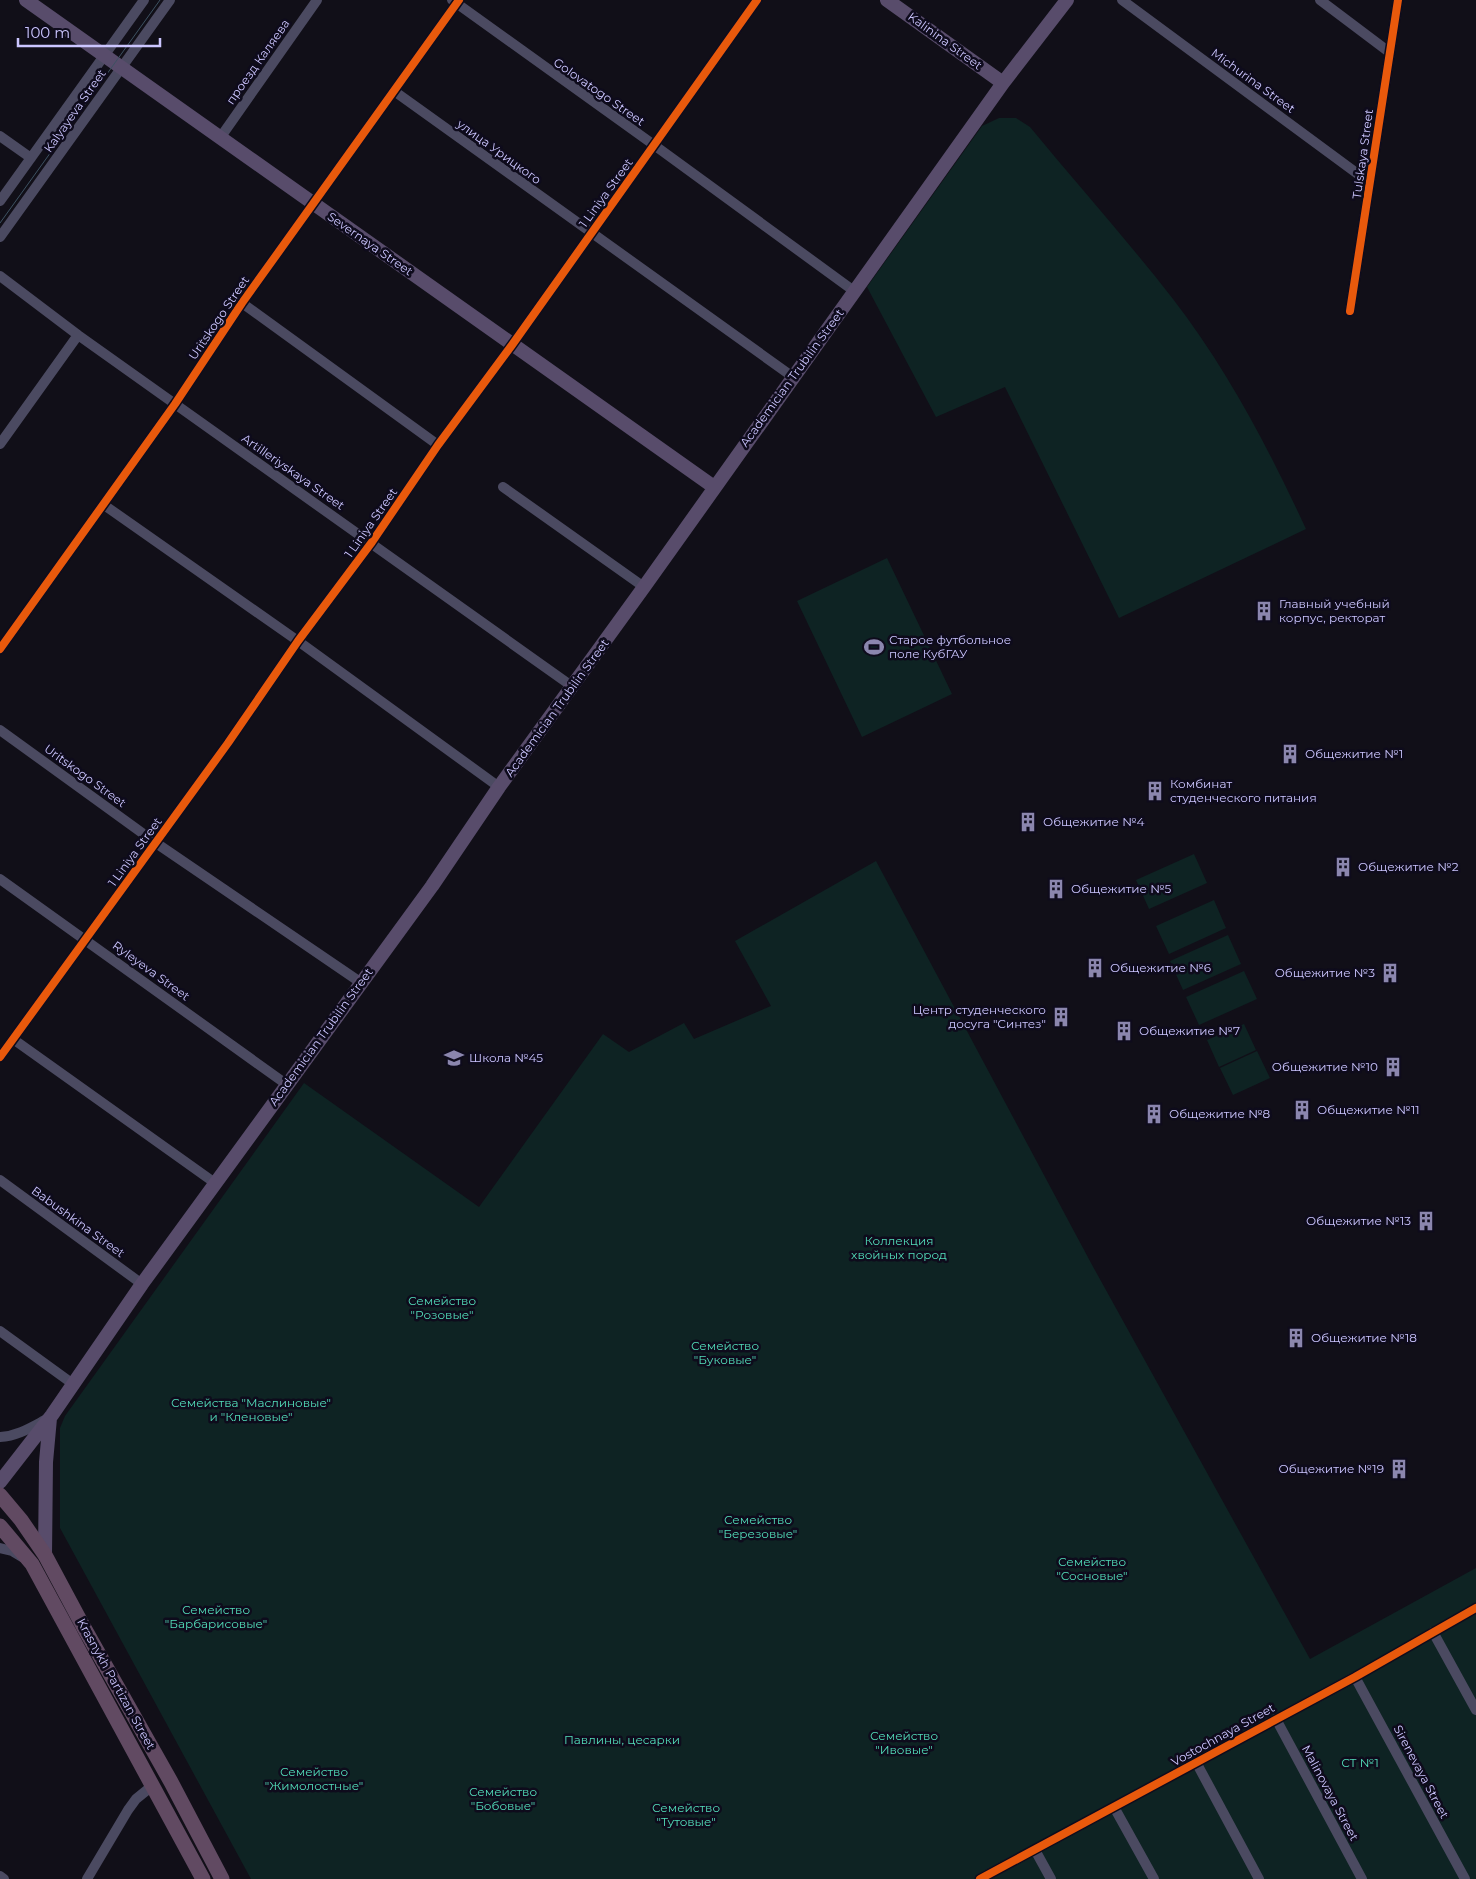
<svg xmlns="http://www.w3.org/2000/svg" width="1476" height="1879" font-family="Montserrat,sans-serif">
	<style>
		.green { fill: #0e2323 }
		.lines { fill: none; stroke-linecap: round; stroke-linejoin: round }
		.minor { stroke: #4b4a61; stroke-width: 10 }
		.major { stroke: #584c6b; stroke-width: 14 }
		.highway { stroke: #614a62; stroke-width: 15 }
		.tram { stroke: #3d5262; stroke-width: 1 }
		.cycleway-casing { stroke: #0e0b1c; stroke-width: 11 }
		.cycleway { stroke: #e8590c; stroke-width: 8 }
		.labels { text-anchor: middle; stroke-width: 5; stroke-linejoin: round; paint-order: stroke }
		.street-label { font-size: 12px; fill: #ccc6ff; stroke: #0e0b1c }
		.poi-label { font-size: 12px; fill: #ccc6ff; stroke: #0e0b1c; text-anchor: start }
		.park-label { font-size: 12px; fill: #53deba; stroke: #0e0b1c }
	</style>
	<rect width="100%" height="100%" fill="#110f18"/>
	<!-- green -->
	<path class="green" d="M999 118H1016L1030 127C1077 184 1127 240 1173 299 1227 369 1269 449 1306 529L1119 618 1005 387 936 417 867 287 982 126Z
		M887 558 952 694 862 737 797 601Z
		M1194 854 1207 883 1149 909 1136 880Z
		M876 861 1091 1263 1310 1659 1476 1568V1879H251L60 1528V1428L65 1416 304 1083 479 1207 603 1034 629 1052 684 1023 694 1039 771 1006 735 941Z
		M1214 900 1226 928 1169 954 1156 926Z
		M1228 935 1241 964 1183 990 1170 961Z
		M1244 971 1257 999 1199 1025 1186 997Z
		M1244 1024 1256 1050 1219 1067 1207 1040Z
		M1257 1051 1270 1078 1233 1095 1220 1068Z"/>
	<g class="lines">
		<!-- minor -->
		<path class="minor" d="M452 0 654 145 854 291
			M1122 0 1370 183
			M1320 0 1389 52
			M394 91 793 377
			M0 136 31 158
			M220 138 317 0
			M0 201 144 0
			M0 237 170 0
			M0 276 78 335 573 687
			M242 303 438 445
			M1350 311 1398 0
			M0 444 78 335
			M503 487 644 587
			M104 505 298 641 499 787
			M0 649 175 404 242 303 459 0
			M0 730 156 843 360 982
			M0 879 286 1084
			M13 1039 215 1183
			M0 1057 228 743 298 641 372 542 438 445 512 345 757 0
			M0 1180 142 1284
			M0 1331 73 1384
			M0 1437C17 1436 30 1428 45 1420
			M0 1548 12 1551 22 1557
			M1433 1632 1476 1710
			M1355 1677 1465 1879
			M1276 1719 1362 1879
			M1196 1762 1259 1879
			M1114 1807 1154 1879
			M1035 1850 1051 1879
			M0 1876 4 1879
			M87 1879 128 1810 136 1799 152 1786
			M980 1879 1355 1677 1476 1608"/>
		<!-- major -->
		<path class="major" d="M26 0 714 487
			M887 0 1003 83
			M0 1482 52 1415 142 1284 432 886 499 787 644 587 1003 83 1067 0
			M45 1555 46 1462 50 1418"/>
		<!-- highway -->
		<path class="highway" d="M0 1495 21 1520 45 1555 83 1626 171 1782 222 1879
			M0 1526 32 1564 203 1879"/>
		<!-- tram -->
		<path class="tram" d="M0 223 160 0"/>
		<defs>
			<path id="cycleway" d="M1350 311 1398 0
				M0 649 175 404 242 303 459 0
				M0 1057 228 743 298 641 372 542 438 445 512 345 757 0
				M980 1879 1355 1677 1476 1608"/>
		</defs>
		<!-- cycleway casing -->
		<use href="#cycleway" class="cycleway-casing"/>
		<!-- cycleway -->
		<use href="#cycleway" class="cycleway"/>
	</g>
	<!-- icons -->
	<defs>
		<symbol id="building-bare" viewBox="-9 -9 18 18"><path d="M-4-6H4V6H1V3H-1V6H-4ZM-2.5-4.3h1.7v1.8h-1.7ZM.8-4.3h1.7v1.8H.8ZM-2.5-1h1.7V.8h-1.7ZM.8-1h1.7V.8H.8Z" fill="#8b86ae" stroke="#0e0b1c" stroke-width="2.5" paint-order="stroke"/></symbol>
		<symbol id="stadium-bare" viewBox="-9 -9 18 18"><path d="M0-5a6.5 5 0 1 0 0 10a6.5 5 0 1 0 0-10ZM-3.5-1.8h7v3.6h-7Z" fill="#8b86ae" stroke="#0e0b1c" stroke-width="2.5" paint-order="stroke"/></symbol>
		<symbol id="school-bare" viewBox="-9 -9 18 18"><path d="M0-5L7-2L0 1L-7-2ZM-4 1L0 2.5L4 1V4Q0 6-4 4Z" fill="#8b86ae" stroke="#0e0b1c" stroke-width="2.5" paint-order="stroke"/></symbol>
	</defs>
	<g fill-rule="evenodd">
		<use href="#building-bare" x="1250" y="597" width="28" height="28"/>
		<use href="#stadium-bare" x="860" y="633" width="28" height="28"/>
		<use href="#building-bare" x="1276" y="740" width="28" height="28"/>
		<use href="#building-bare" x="1141" y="777" width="28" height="28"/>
		<use href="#building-bare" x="1014" y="808" width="28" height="28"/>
		<use href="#building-bare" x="1329" y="853" width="28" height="28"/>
		<use href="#building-bare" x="1042" y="875" width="28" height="28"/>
		<use href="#building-bare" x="1081" y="954" width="28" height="28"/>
		<use href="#building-bare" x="1376" y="959" width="28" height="28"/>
		<use href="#building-bare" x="1047" y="1003" width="28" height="28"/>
		<use href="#building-bare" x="1110" y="1017" width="28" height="28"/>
		<use href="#school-bare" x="440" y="1044" width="28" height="28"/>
		<use href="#building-bare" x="1379" y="1053" width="28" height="28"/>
		<use href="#building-bare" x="1288" y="1096" width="28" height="28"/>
		<use href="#building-bare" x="1140" y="1100" width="28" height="28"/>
		<use href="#building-bare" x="1412" y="1207" width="28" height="28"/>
		<use href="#building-bare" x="1282" y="1324" width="28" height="28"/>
		<use href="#building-bare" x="1385" y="1455" width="28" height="28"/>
	</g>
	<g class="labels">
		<!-- street labels -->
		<g class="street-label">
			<text transform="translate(945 41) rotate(36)" y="4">Kalinina Street</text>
			<text transform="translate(258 62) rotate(-55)" y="4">проезд Каляева</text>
			<text transform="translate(1253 81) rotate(36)" y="4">Michurina Street</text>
			<text transform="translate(599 92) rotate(35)" y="4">Golovatogo Street</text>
			<text transform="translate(75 111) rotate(-55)" y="4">Kalyayeva Street</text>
			<text transform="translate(499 152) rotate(36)" y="4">улица Урицкого</text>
			<text transform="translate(1363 154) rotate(-82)" y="4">Tulskaya Street</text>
			<text transform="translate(606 193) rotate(-54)" y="4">1 Liniya Street</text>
			<text transform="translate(370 244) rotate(35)" y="4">Severnaya Street</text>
			<text transform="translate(219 318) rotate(-56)" y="4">Uritskogo Street</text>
			<text transform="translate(792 378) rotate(-54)" y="4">Academician Trubilin Street</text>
			<text transform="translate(293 472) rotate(35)" y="4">Artilleriyskaya Street</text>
			<text transform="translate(371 523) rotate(-55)" y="4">1 Liniya Street</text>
			<text transform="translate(557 708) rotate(-54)" y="4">Academician Trubilin Street</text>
			<text transform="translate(85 776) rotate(36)" y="4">Uritskogo Street</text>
			<text transform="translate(135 852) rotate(-54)" y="4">1 Liniya Street</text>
			<text transform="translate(151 971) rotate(36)" y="4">Ryleyeva Street</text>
			<text transform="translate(321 1037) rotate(-54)" y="4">Academician Trubilin Street</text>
			<text transform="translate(78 1222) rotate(36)" y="4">Babushkina Street</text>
			<text transform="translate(116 1684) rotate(61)" y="4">Krasnykh Partizan Street</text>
			<text transform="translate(1223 1735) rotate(-29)" y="4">Vostochnaya Street</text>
			<text transform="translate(1421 1772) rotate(62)" y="4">Sirenevaya Street</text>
			<text transform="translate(1330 1793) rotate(62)" y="4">Malinovaya Street</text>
		</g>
		<!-- poi labels -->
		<g class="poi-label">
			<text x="1279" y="608">Главный учебный<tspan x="1279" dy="14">корпус, ректорат</tspan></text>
			<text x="889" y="644">Старое футбольное<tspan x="889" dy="14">поле КубГАУ</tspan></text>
			<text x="1305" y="758">Общежитие №1</text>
			<text x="1170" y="788">Комбинат<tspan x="1170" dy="14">студенческого питания</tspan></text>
			<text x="1043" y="826">Общежитие №4</text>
			<text x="1358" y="871">Общежитие №2</text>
			<text x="1071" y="893">Общежитие №5</text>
			<text x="1110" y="972">Общежитие №6</text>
			<text x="1375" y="977" text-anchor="end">Общежитие №3</text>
			<text x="1046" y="1014" text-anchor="end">Центр студенческого<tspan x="1046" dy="14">досуга "Синтез"</tspan></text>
			<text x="1139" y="1035">Общежитие №7</text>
			<text x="469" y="1062">Школа №45</text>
			<text x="1378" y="1071" text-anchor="end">Общежитие №10</text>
			<text x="1317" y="1114">Общежитие №11</text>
			<text x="1169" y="1118">Общежитие №8</text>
			<text x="1411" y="1225" text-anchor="end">Общежитие №13</text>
			<text x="1311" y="1342">Общежитие №18</text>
			<text x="1384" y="1473" text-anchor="end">Общежитие №19</text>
		</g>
		<!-- park labels -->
		<g class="park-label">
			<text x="899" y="1245">Коллекция<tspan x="899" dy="14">хвойных пород</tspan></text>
			<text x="442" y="1305">Семейство<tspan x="442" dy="14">"Розовые"</tspan></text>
			<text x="725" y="1350">Семейство<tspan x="725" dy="14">"Буковые"</tspan></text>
			<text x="251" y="1407">Семейства "Маслиновые"<tspan x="251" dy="14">и "Кленовые"</tspan></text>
			<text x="758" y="1524">Семейство<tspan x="758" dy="14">"Березовые"</tspan></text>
			<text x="1092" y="1566">Семейство<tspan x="1092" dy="14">"Сосновые"</tspan></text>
			<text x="216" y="1614">Семейство<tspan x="216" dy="14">"Барбарисовые"</tspan></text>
			<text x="904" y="1740">Семейство<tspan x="904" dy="14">"Ивовые"</tspan></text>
			<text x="622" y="1744">Павлины, цесарки</text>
			<text x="1360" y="1767">СТ №1</text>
			<text x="314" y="1776">Семейство<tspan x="314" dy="14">"Жимолостные"</tspan></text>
			<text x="503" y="1796">Семейство<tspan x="503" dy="14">"Бобовые"</tspan></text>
			<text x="686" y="1812">Семейство<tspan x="686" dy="14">"Тутовые"</tspan></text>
		</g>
	</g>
	<!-- scale -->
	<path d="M18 38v8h142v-8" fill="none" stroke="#ccc6ff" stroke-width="2.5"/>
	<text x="25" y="38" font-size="15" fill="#ccc6ff" stroke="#0e0b1c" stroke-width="4" paint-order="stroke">100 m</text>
</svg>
